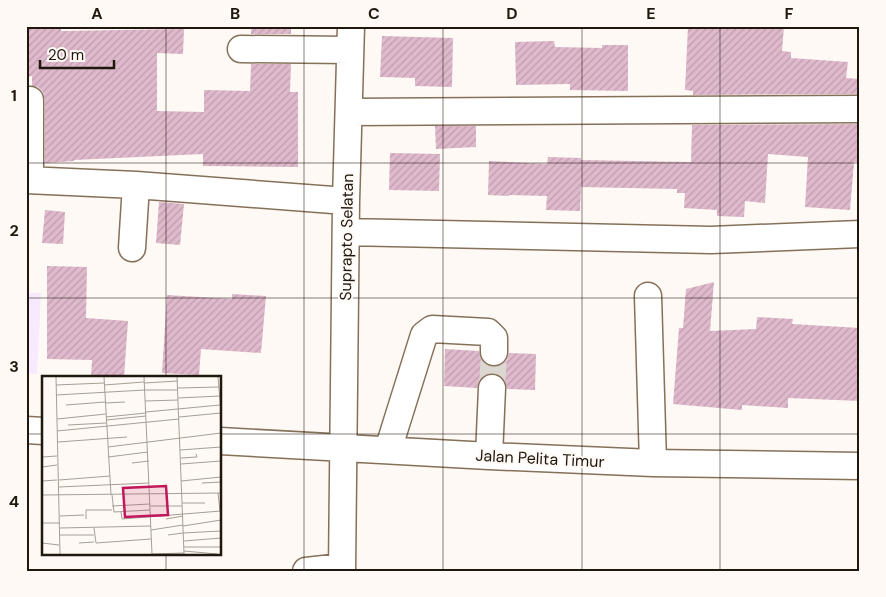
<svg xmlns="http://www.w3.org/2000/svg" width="886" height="597" font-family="'DM Sans',sans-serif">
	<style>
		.commercial { fill: #f8eafe }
		.building { fill: url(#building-hatch) }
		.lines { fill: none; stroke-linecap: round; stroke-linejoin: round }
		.minor-tunnel { stroke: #ddd7d2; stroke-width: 26; stroke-dasharray: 26 13; stroke-linecap: butt }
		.minor-casing { stroke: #857159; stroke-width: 29 }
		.minor { stroke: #fff; stroke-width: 26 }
		.grid { fill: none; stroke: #20180e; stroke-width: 1; stroke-opacity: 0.55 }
		.labels { text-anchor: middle; stroke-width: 4; stroke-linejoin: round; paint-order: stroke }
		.street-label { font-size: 16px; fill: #20180e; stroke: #fef9f4 }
		.inset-road { fill: none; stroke: #a59f98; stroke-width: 1 }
		.view { fill: #c2185b; fill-opacity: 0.15; stroke: #c2185b; stroke-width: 2.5 }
		.inset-edge { fill: none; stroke: #20180e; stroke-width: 2.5 }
		.neatline { fill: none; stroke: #20180e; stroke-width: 2 }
		.grid-label { font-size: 16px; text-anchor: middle; font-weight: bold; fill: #20180e }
	</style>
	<defs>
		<pattern id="building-hatch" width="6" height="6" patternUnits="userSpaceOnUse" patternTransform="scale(1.25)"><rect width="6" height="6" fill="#dfb9cc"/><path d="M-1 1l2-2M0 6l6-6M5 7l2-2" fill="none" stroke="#bf9eae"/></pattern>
	</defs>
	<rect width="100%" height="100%" fill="#fef9f4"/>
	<!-- commercial -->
	<path class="commercial" d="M26 293H41L37 374 26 373Z"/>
	<!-- building -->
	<path class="building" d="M26 26H61V31L184 29 183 54 157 53V111L204 112V90L250 91 251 64H291L290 92H298V167L203 166V154L74 160V161L45 163V100L43 92 38 87 32 86V76L26 77Z
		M251 26H291V34H251Z
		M688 26H784L782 51 791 52V58L848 62 846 78 860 79V94L693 95V91L685 90Z
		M382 36 453 38 452 87 415 86V78L380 77Z
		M554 41 555 47 602 48V45H628V91L570 90V84L516 85 515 42Z
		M860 124V162H854L850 210 805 207 808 157 768 154 765 203 745 201 744 217 717 216V210L684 208 685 193H677V189L581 187 580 211 546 210 547 196 509 195V196L488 195 489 161 547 164 548 157 581 158V160L691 162 692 125Z
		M435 126H476V147L436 149Z
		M390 153 440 154 439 191 389 190Z
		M159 202 184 204 180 245 156 243Z
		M45 210 65 212 63 244 42 243Z
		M47 266 87 267 86 318 128 321 124 377H91L92 360 47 359Z
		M714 282 710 331 756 329 757 317 793 319 792 324 860 328V401L788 398V408L742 405V410L673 404 679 328H683L686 289Z
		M232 294 266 296 261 353 201 349 199 375 162 373 167 295 232 299Z
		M445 349 479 351 481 360 487 365 494 367 502 365 507 360 509 353 536 354 535 390 507 389 505 381 500 376 493 373 485 375 479 380 477 388 444 386Z"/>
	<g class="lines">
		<!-- minor-tunnel -->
		<path class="minor-tunnel" d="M492 388 494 352"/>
		<defs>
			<path id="minor" d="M241 49 350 50
				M349 112 860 109
				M26 180 136 185 346 201
				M30 180V100
				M346 232 711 240 860 234
				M132 248 136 185
				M648 296 653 463
				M26 430 44 431
				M220 441 489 456 653 463 860 466
				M388 450 424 335 432 329 488 332 494 338V352
				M489 456 492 388
				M306 571 342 567
				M342 571 346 201 351 26"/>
		</defs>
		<!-- minor casing -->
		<use href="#minor" class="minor-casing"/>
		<!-- minor -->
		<use href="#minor" class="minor"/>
	</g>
	<!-- grid -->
	<path class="grid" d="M166 26V377M304 26V571M443 26V571M582 26V571M720 26V571M26 163H860M26 298H860M26 434H44M220 434H860M166 553V571"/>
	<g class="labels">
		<!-- street labels -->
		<g class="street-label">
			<text transform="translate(346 237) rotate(-89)" y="6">Suprapto Selatan</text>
			<text transform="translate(540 458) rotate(3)" y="6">Jalan Pelita Timur</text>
		</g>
	</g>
	<!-- overview -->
	<g transform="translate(42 376)">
		<rect width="179" height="179" fill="#fef9f4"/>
		<path class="inset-road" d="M14 1 18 178M62 1 69 119M102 1 110 178M135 1 142 178M176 1 179 36M102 7 136 5M14 9 62 7M62 9 102 6M136 12 177 11M103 14H136M14 19 103 14M136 22 178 20M103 25 136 24M63 27 83 26M24 29 63 26M104 36 178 29M64 41 104 37M137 41 179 37M15 43 64 38M64 44 104 40M26 49 64 47M15 55 137 43M16 66 85 61M66 71 179 57M138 74 179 71M0 81 15 80M66 81 106 76M139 82 155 81 154 78M90 87 107 85M139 88 179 85M0 91 15 89M17 104 68 100M0 105 15 104M139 105 179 101M160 107 179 106M17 111 107 107M176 117 178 135M0 119 179 117M70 119 72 136 108 134M140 127H163M70 130 108 128M108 130H140M79 136 80 143 179 135M18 140 42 139M44 143V134H70M124 143 141 140M0 147H18M141 150 179 144M18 152 109 150M52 152 54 167 109 163M109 154 141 149M141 157 179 155M18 159H52M126 159 141 157M142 165 179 162M0 167 17 169M37 167 52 166M142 171H179M142 175 175 178M110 178 142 177"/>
		<path class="view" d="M124 110 126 139 83 141 81 112Z"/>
		<rect width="179" height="179" class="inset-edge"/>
	</g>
	<!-- border -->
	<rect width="886" height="597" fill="none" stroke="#fef9f4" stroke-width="55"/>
	<!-- scale -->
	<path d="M40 60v8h74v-8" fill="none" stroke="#20180e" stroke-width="2.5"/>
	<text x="48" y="60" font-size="15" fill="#20180e" stroke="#fef9f4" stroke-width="4" paint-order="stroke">20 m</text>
	<rect x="28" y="28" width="830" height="542" class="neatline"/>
	<g class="grid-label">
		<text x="97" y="19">A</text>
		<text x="235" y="19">B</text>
		<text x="374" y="19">C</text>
		<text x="512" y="19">D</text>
		<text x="651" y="19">E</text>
		<text x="789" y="19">F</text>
		<text x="14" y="101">1</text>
		<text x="14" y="236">2</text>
		<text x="14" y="372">3</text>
		<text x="14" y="507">4</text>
	</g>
</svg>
